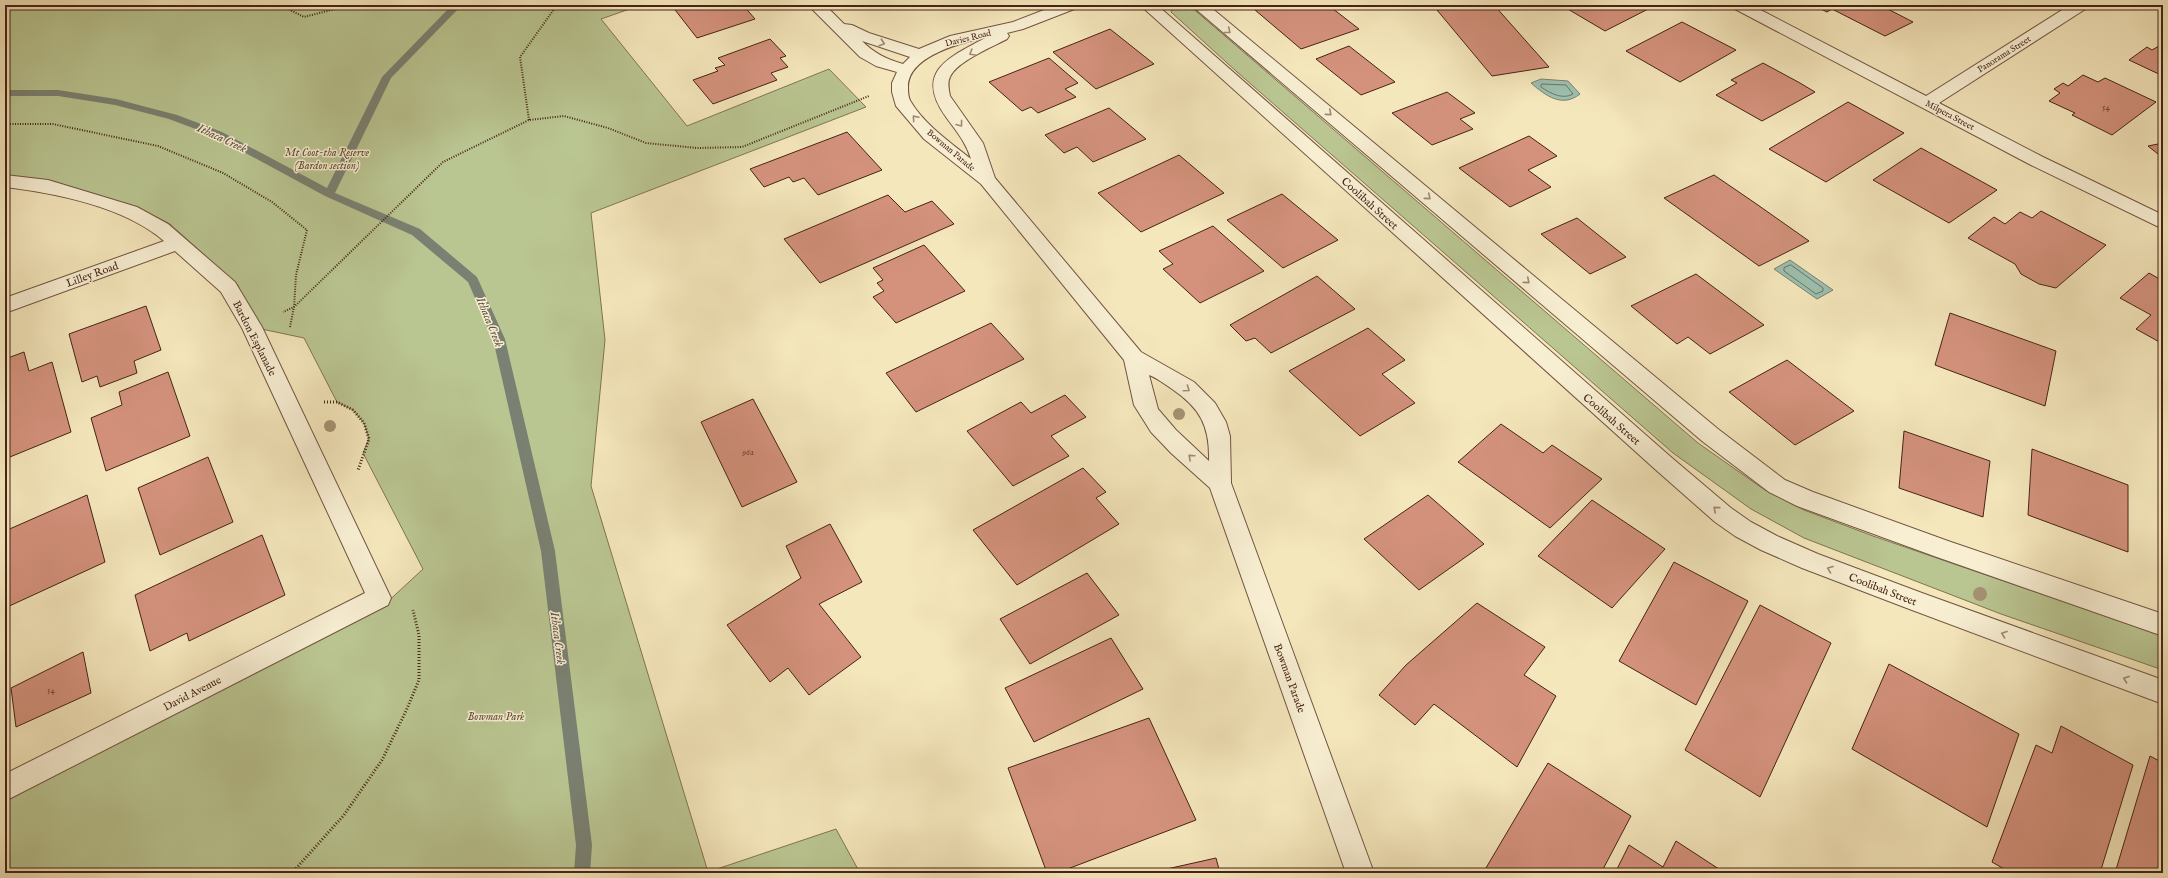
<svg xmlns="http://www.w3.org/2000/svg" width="2168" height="878" font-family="'IM FELL English',serif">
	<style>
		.green { fill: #bac692; stroke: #807454 }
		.water { fill: #9cc0b0; stroke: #7a8172 }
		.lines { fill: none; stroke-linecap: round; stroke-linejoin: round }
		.shore { stroke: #717263; stroke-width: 1 }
		.stream { fill: #7a8172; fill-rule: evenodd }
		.building { fill: #d4927d; stroke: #462316 }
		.minor-casing { stroke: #725440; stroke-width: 2 }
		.path-far1 { stroke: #462316; stroke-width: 2; stroke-dasharray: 1 1.5; stroke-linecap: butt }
		.path { stroke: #462316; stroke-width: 3; stroke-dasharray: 1 2; stroke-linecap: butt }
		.minor { fill: #f8efd3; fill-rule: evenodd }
		.tree { fill: #a59272 }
		.oneway { stroke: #9f8974 }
		.labels { text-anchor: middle; stroke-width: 3; stroke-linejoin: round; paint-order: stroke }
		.far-street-label { font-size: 9px; fill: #462316; stroke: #f8efd3 }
		.number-label { font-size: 9px; fill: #6a3f30 }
		.park-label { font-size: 11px; font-style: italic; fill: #634c35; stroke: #f8efd3 }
		.street-label { font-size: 11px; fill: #462316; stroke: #f8efd3 }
		.water-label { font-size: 12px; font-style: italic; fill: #605244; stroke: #f8efd3 }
	</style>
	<rect width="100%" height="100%" fill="#f5e7bc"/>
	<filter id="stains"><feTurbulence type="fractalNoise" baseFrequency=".005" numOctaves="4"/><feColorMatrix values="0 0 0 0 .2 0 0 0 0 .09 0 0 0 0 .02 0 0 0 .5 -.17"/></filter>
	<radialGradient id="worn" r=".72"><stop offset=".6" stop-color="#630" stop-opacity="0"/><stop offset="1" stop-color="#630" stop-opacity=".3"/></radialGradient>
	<!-- green -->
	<path class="green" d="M5 5H641L601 19 687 126 829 69 866 107 591 213 605 340 591 486 708 872 836 829 860 873H5V801L383 606 423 569 363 453 369 439 364 423 353 410 337 402 304 338 252 327 238 285 170 224 136 207 55 182 5 175Z
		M1175 5 1190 6 1698 443 1765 490 1804 510 1873 536 2163 636V670L2001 614 1804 538 1751 509 1673 453 1237 72 1171 12 1172 7Z"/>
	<!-- water -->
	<path class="water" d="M1541 79 1568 81 1580 94C1562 108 1546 96 1531 83Z
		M1790 260 1833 290 1817 299 1774 269Z"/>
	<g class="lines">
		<!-- shore -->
		<path class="shore" d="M1542 84 1566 85 1573 94C1562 100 1550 93 1541 87Z
			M1791 265 1823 288V291L1816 294 1784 271V268Z"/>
		<!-- stream -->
		<path class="stream" d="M452 5H462L391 78 335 193 420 229 477 277 505 339 555 551 592 845 590 873H574L576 845 541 551 493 339 468 282 412 235 325 196 214 136 169 119 115 105 58 96H5V90H58L116 99 177 115 222 132 327 188 382 77Z"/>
	</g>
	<!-- building -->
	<path class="building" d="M676 5H743L755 19 697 38 672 6Z
		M1272 5H1328L1359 29 1301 49 1255 10Z
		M1468 5H1494L1549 67 1492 76 1437 10Z
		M1561 5H1656L1605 31Z
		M1813 5H1884L1882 6 1913 22 1885 36 1832 9 1827 12Z
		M1682 22 1736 50 1680 82 1626 51Z
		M1110 29 1154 64 1096 89 1053 52Z
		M770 39 786 56 780 58 788 67 771 73 777 80 713 104 693 80 718 71 715 68 725 65 718 58Z
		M2163 45V76L2129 60 2147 47 2152 50 2159 46Z
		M1349 46 1395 82 1361 95 1316 59Z
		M1049 58 1078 83 1065 89 1076 97 1038 113 1031 107 1022 111 989 82Z
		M1763 63 1800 83 1815 92 1762 121 1716 95 1737 83 1731 80Z
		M2083 75 2098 82 2105 78 2156 102 2112 135 2072 115 2075 113 2049 101 2060 93 2054 89 2063 83 2068 86Z
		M1447 92 1475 113 1460 119 1473 129 1432 145 1392 113Z
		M1848 102 1904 133 1826 182 1769 149Z
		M1109 108 1146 139 1093 162 1077 147 1064 153 1045 135Z
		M847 132 882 170 818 195 804 178 793 182 789 177 764 187 750 169Z
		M1529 136 1557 156 1528 170 1551 187 1510 207 1459 168Z
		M2163 143V158L2148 146Z
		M1921 148 1997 190 1949 223 1873 180Z
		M1179 155 1224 193 1141 232 1098 193Z
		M1714 175 1755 203 1809 241 1759 266 1664 198Z
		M1282 194 1338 240 1283 268 1227 220Z
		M888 195 905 212 932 201 954 224 820 283 784 239Z
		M2041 211 2106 245 2056 288 2039 284 2021 274 2015 264 1968 238 1994 217 2005 224 2020 212 2032 218Z
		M1577 218 1626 257 1590 274 1541 234Z
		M1213 226 1264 271 1200 303 1163 269 1173 264 1159 251Z
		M924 245 965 291 896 323 873 297 884 291 877 283 883 280 873 268Z
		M2149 273 2163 281V344L2136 329 2151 315 2120 298Z
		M1696 274 1764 325 1710 354 1688 337 1677 344 1631 306Z
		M1317 276 1355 309 1271 353 1255 338 1246 341 1230 325Z
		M146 306 161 350 134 361 137 373 100 387 97 376 82 382 69 334Z
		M1950 313 2056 351 2045 406 1935 365Z
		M991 323 1024 359 916 412 886 373Z
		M1368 328 1405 360 1382 374 1415 403 1360 436 1289 371Z
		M24 352 29 371 52 362 71 432 5 459V359Z
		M1787 360 1854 411 1795 445 1729 392Z
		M168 372 190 436 106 471 91 418 122 405 119 392Z
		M1065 395 1086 417 1051 436 1069 456 1013 486 967 431 1021 402 1031 413Z
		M753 399 797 482 742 507 701 422Z
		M1501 424 1543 453 1552 445 1602 479 1550 528 1458 462Z
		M1904 431 1990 461 1983 517 1899 488Z
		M2032 449 2128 485V552L2028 515Z
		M208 457 233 522 160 555 138 488Z
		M1083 468 1106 492 1096 498 1119 524 1017 585 973 530Z
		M87 495 105 562 5 608V531Z
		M1428 495 1484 544 1419 590 1364 539Z
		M1592 500 1665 549 1612 608 1538 556Z
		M830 524 862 582 819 604 861 657 809 695 788 668 770 682 727 625 801 578 786 546Z
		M262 535 285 595 189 641 187 633 150 651 135 595Z
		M1674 562 1748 601 1696 705 1619 661Z
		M1087 573 1119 615 1030 664 1000 619Z
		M1477 603 1545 647 1524 675 1556 696 1517 767 1434 704 1415 725 1379 695 1406 665Z
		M1760 605 1831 643 1760 797 1685 750Z
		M1111 638 1143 689 1034 742 1005 688Z
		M83 652 91 693 16 727 11 688Z
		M1889 664 2019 734 1987 827 1852 749Z
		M1149 718 1196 820 1057 873H1047L1008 768Z
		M2061 726 2133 765 2100 873H2011L1992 862 2036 745 2052 753Z
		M2150 756 2163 763V873H2115Z
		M1548 763 1631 816 1601 873H1483Z
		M1676 841 1725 873H1615L1629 845 1663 867Z
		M1216 858 1220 873H1149Z"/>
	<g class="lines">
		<defs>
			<path id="minor" d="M808 5H825L844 24 852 25 869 33 919 49 950 36 1013 22 1057 5H1079L1077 8 1023 29 1007 33 1009 36 1007 39C992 47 956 62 950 77 947 83 949 90 950 96L983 143 995 178 1141 352 1194 382 1215 403 1226 422 1230 436 1231 483 1374 873H1346L1210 488 1171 453 1151 432 1134 405 1124 360 981 184 924 139 896 106 892 92V83L897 72 876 66 860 57ZM987 37C950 57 913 71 946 117 956 131 966 142 971 159 951 143 924 124 911 102 908 98 908 91 908 87 908 55 964 42 987 37ZM862 41 910 57 903 64C886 59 874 53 862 41ZM1149 375C1155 377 1165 384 1172 389 1200 408 1210 426 1209 461L1176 430 1158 409Z
				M1140 5H1157L1672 458 1731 508 1751 522 1777 536 1818 554 1922 593 2163 680V704L1904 607 1802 568 1761 550 1735 536 1715 522 1656 470Z
				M1191 5H1208L1718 429 1785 480 1813 492 1948 541 2163 614V636L1934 556 1797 506 1769 492 1702 441Z
				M1731 5H1751L1926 96 2070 5H2089L2087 8 1939 103 2043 157 2163 215V229L2031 165 1733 8Z
				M5 175 48 180 137 207 168 224 235 282 262 327 391 598 388 605 5 801V774L365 593 242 328 221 292 175 251 5 313V298L164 241C125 207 55 193 5 187Z"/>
		</defs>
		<!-- minor casing -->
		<use href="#minor" class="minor-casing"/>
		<!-- path-far1 -->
		<path class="path-far1" d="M280 5 304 17 335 9 342 5
			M529 120 520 57 557 5
			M5 124H53L158 146 223 173 272 202 307 230 296 275 294 307 283 312
			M290 327 294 307 443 162 529 120 564 116 608 128 646 143 697 148 742 147 869 96"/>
		<!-- path -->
		<path class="path" d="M324 402H337L353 410 364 423 369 439 358 470
			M292 873 344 815 382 760 406 711 419 680V635L413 610"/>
		<!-- minor -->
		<use href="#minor" class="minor"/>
	</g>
	<!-- trees -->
	<g class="tree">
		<circle cx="1179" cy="414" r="6"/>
		<circle cx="330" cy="426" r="6"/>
		<circle cx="1980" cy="594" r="7"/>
	</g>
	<!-- one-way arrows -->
	<defs><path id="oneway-chevron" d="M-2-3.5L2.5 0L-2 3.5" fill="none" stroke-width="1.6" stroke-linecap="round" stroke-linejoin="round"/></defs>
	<g class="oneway">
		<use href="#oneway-chevron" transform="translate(1228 31) rotate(39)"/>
		<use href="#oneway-chevron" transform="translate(882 43) rotate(18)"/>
		<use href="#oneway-chevron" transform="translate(972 53) rotate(149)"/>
		<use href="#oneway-chevron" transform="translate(1329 113) rotate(40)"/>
		<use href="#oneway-chevron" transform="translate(915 118) rotate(-131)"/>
		<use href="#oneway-chevron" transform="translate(960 124) rotate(53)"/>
		<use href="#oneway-chevron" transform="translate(1428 197) rotate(40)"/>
		<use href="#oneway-chevron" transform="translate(1527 281) rotate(40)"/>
		<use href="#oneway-chevron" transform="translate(1187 389) rotate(35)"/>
		<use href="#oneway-chevron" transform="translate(1191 457) rotate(-138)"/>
		<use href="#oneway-chevron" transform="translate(1716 509) rotate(-139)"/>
		<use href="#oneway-chevron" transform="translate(1830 569) rotate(-159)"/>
		<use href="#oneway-chevron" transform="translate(2004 634) rotate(-160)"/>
		<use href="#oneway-chevron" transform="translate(2126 679) rotate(-160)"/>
	</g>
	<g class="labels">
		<!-- far-street labels -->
		<g class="far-street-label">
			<text transform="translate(968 38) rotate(-14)" y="3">Davies Road</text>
			<text transform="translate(2004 54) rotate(-32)" y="3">Panorama Street</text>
			<text transform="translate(1950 115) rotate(28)" y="3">Milpera Street</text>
			<text transform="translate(951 150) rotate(40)" y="3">Bowman Parade</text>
		</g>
		<!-- number labels -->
		<g class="number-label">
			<text x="2106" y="110">54</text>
			<text x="748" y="455">96a</text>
			<text x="51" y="693">54</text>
		</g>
		<!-- park labels -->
		<g class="park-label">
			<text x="327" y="156">Mt Coot-tha Reserve<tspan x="327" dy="13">(Bardon section)</tspan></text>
			<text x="496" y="720">Bowman Park</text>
		</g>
		<!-- street labels -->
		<g class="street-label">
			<text transform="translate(1370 203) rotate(42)" y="4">Coolibah Street</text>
			<text transform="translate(92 274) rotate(-20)" y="4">Lilley Road</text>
			<text transform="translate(255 338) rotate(63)" y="4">Bardon Esplanade</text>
			<text transform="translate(1612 419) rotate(41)" y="4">Coolibah Street</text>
			<text transform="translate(1883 589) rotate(21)" y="4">Coolibah Street</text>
			<text transform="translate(1290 678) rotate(70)" y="4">Bowman Parade</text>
			<text transform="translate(192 693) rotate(-27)" y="4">David Avenue</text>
		</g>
		<!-- water labels -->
		<g class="water-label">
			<text transform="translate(222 138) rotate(25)" y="4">Ithaca Creek</text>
			<text transform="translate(490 322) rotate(68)" y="4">Ithaca Creek</text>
			<text transform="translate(558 638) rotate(83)" y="4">Ithaca Creek</text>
		</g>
	</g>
	<!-- margin -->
	<rect width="2168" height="878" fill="none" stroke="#f5e7bc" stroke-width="20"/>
	<rect x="6" y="6" width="2156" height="866" fill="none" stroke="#462316" stroke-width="2"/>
	<rect x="10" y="10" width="2148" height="858" fill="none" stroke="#462316"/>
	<rect width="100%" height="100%" filter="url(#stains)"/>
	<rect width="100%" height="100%" fill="url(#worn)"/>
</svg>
